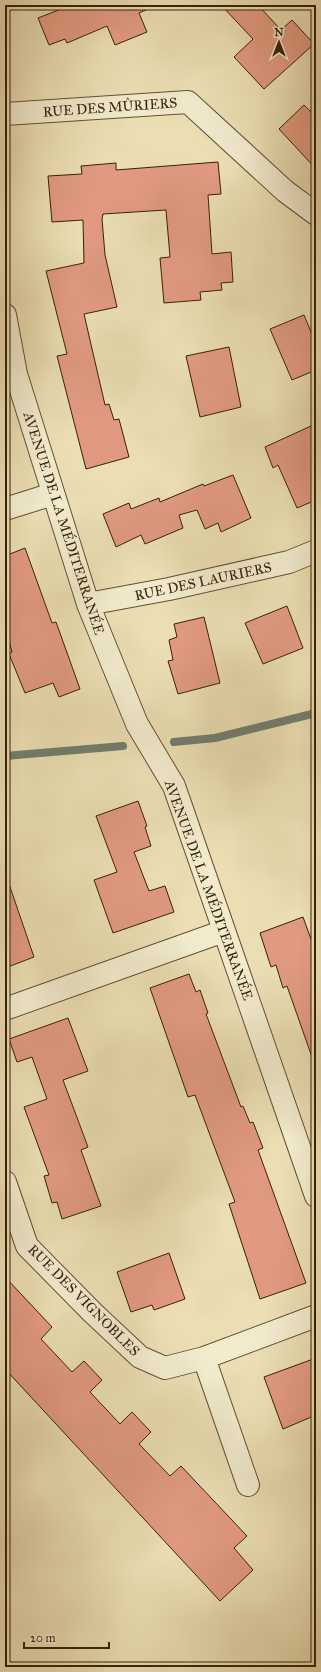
<svg xmlns="http://www.w3.org/2000/svg" width="321" height="1672" font-family="'IM FELL Great Primer',serif">
	<style>
		.lines { fill: none; stroke-linecap: round; stroke-linejoin: round }
		.stream { stroke: #727d6f; stroke-width: 8 }
		.building { fill: #e19a80; stroke: #382009 }
		.minor-casing { stroke: #645033; stroke-width: 24 }
		.minor { stroke: #f1eacd; stroke-width: 22 }
		.labels { text-anchor: middle; stroke-width: 3; stroke-linejoin: round; paint-order: stroke }
		.street-label { font-size: 14px; fill: #382009; stroke: #f1eacd }
	</style>
	<rect width="100%" height="100%" fill="#eadeb2"/>
	<filter id="stains"><feTurbulence type="fractalNoise" baseFrequency=".005" numOctaves="4"/><feColorMatrix values="0 0 0 0 .2 0 0 0 0 .09 0 0 0 0 .02 0 0 0 .5 -.17"/></filter>
	<radialGradient id="worn" r=".72"><stop offset=".6" stop-color="#630" stop-opacity="0"/><stop offset="1" stop-color="#630" stop-opacity=".3"/></radialGradient>
	<g class="lines">
		<!-- stream -->
		<path class="stream" d="M174 742 215 738 316 713
			M5 756 123 746"/>
	</g>
	<!-- building -->
	<path class="building" d="M71 5H157L139 13 147 32 115 45 107 26 67 43 65 39 49 45 38 18Z
		M221 5H258L281 30 292 20 314 44 264 89 234 57 253 39Z
		M304 105 316 117V169L279 129Z
		M218 162 221 194 208 195 212 254 231 252 233 282 221 283 222 290 200 292 201 300 164 303 160 258 170 257 166 210 103 214 102 219 105 255 117 307 84 314 105 405 109 404 114 420 119 419 129 457 86 469 57 356 67 354 46 271 84 263 83 220 52 222 48 176 82 174 81 166 116 163V170Z
		M304 315 316 344V370L292 380 270 329Z
		M229 347 241 407 200 417 186 356Z
		M311 426 316 438V500L297 508 278 465 273 468 265 447Z
		M233 475 251 518 221 532 218 523 205 529 197 510 179 515 183 528 145 544 141 535 116 547 103 514 129 503 131 509 159 498 160 502 203 484 204 486Z
		M25 548 52 623 56 622 80 689 59 697 53 683 25 693 9 654 12 652 5 626V556Z
		M287 606 303 648 263 664 245 623Z
		M204 617 220 683 178 694 168 661 173 660 169 640 177 637 174 624Z
		M138 801 147 826 145 827 151 846 134 852 149 891 165 886 174 912 113 933 94 880 117 872 96 816Z
		M5 884H9L34 957 5 968Z
		M303 917 316 953V1059L313 1060 287 986 283 988 276 965 271 967 260 933Z
		M189 974 196 992 200 990 208 1013 206 1014 241 1107 243 1106 250 1123 253 1122 263 1148 258 1150 306 1283 260 1299 229 1204 235 1202 195 1095 188 1097 150 988Z
		M68 1018 88 1071 63 1080 88 1147 81 1150 101 1206 62 1219 57 1202 52 1203 44 1176 49 1175 24 1107 47 1099 32 1057 17 1062 9 1039Z
		M169 1253 185 1299 154 1310 152 1305 131 1312 117 1272Z
		M5 1277 52 1327 41 1339 72 1372 84 1361 102 1380 90 1392 120 1424 132 1412 151 1432 139 1444 170 1476 181 1466 247 1536 234 1548 253 1570 220 1601 5 1369Z
		M316 1358V1415L283 1429 264 1377Z"/>
	<g class="lines">
		<defs>
			<path id="minor" d="M5 114 188 102 285 191 316 214
				M5 315 16 374 88 604 137 724 174 786 316 1196
				M5 509 53 494
				M88 604 169 589 289 562 316 551
				M5 1009 224 931
				M5 1182 27 1246 93 1313 140 1357 165 1368 204 1358 316 1316
				M204 1358 248 1485"/>
		</defs>
		<!-- minor casing -->
		<use href="#minor" class="minor-casing"/>
		<!-- minor -->
		<use href="#minor" class="minor"/>
	</g>
	<g class="labels">
		<!-- street labels -->
		<g class="street-label">
			<text transform="translate(110 107) rotate(-4)" y="5">RUE DES MÛRIERS</text>
			<text transform="translate(64 523) rotate(72)" y="5">AVENUE DE LA MÉDITERRANÉE</text>
			<text transform="translate(203 581) rotate(-12)" y="5">RUE DES LAURIERS</text>
			<text transform="translate(209 890) rotate(70)" y="5">AVENUE DE LA MÉDITERRANÉE</text>
			<text transform="translate(84 1300) rotate(45)" y="5">RUE DES VIGNOBLES</text>
		</g>
	</g>
	<!-- margin -->
	<rect width="321" height="1672" fill="none" stroke="#eadeb2" stroke-width="20"/>
	<rect x="6" y="6" width="309" height="1660" fill="none" stroke="#382009" stroke-width="2"/>
	<rect x="10" y="10" width="301" height="1652" fill="none" stroke="#382009"/>
	<!-- north arrow -->
	<g transform="translate(279 42)" stroke="#f1eacd" stroke-width="3" paint-order="stroke">
	<path d="M0-3L7 15L0 10L-7 15Z" fill="#382009"/>
	<text y="-6" font-size="11" font-weight="bold" text-anchor="middle" fill="#382009">N</text>
	</g>
	<!-- scale -->
	<path d="M24 1642v6h85v-6" fill="none" stroke="#382009" stroke-width="2"/>
	<text x="30" y="1642" font-size="12" fill="#382009" stroke="#f1eacd" stroke-width="3" paint-order="stroke">20 m</text>
	<rect width="100%" height="100%" filter="url(#stains)"/>
	<rect width="100%" height="100%" fill="url(#worn)"/>
</svg>
